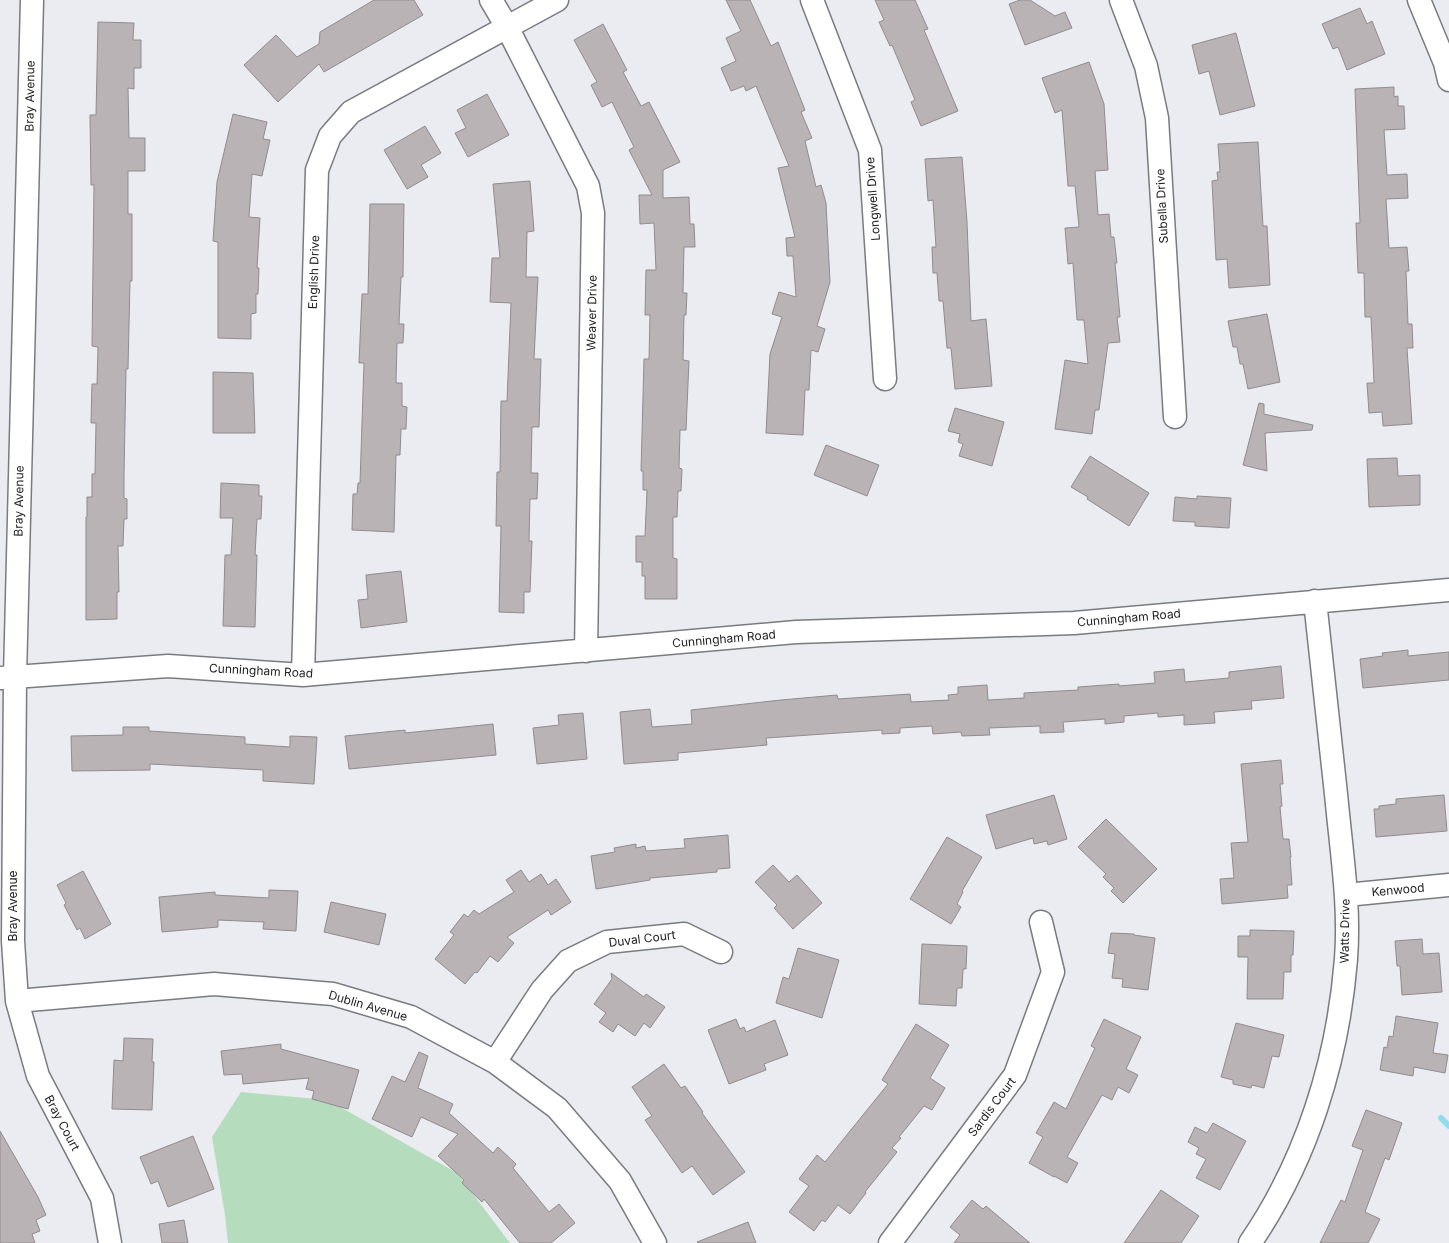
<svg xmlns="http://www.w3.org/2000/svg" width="1449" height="1243" font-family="Inter,sans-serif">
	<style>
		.green { fill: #b5dcbd }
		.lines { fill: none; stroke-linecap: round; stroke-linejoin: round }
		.stream { stroke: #93dcee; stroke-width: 6 }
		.building { fill: #b9b3b6; stroke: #928b8e }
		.minor-casing { stroke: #7a7b81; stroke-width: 25 }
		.minor { stroke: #fff; stroke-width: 22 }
		.labels { text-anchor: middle; stroke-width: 4.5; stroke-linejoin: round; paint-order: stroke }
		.street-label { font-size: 12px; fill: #232325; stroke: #fff }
	</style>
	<rect width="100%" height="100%" fill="#eaecf2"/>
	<!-- green -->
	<path class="green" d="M241 1092 328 1100 457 1173 510 1243H228L225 1215 212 1137Z"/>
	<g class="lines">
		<!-- stream -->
		<path class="stream" d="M1441 1118 1449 1126"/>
	</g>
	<!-- building -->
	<path class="building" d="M374 0H414L423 15 324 72 319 64 278 102 244 65 276 35 297 57 319 44 320 32Z
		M726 0H750L771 46 778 42 805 110 801 112 812 138 805 141 816 187 821 185 826 203 830 282 817 326 825 329 818 352 811 350 809 390H805L803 435 766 433 770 354 782 317 772 314 779 292 796 297 793 256H787L786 238 795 237 778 168 789 166 756 86 746 91 744 86 731 91 721 68 736 61 726 38 741 31Z
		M875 0H915L928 29 924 30 958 111 921 126 911 102 915 100 892 45 890 46 879 22 884 20Z
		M1020 0H1030L1055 16 1065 12 1072 28 1025 45 1009 4Z
		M1360 8 1367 24 1372 21 1385 54 1347 70 1338 47 1333 49 1322 24Z
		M98 22 134 23 133 40H141V68H134V89L128 88 129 138H145V171H128V214H132V281H130L128 369H126L124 475V498L127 499V519H124L123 546H118L119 592H117V619L86 620V517H87V497H92V474H95L96 423H91L92 384H97L98 347 92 346 94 185H91L90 115H96Z
		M603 24 627 70 623 72 641 106 649 102 680 162 663 170V198L689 197 690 224H694L695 247H684L683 293H687L686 315H684L683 360 689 361 686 430H680L679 468 682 469 681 491H678L677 517H673V558L677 559V599H645V576H642V562H636V536H645L647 490H643V471H641L644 359H649L650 315H645L646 270H656L654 223 640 224 639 195H652L629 150 634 147 612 102 602 107 591 85 597 82 574 40Z
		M1236 33 1255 106 1220 115 1209 71 1199 74 1192 45Z
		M1089 62 1104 104 1108 170 1095 171 1098 215 1109 214 1111 237H1114L1117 263H1115L1120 317H1117L1120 342 1108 343 1099 410H1095L1092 434 1055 429 1065 360 1088 364 1084 320H1077L1073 263 1068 264 1065 228 1079 227 1075 186H1068L1062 110 1055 113 1042 78Z
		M1394 87V97L1398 96V106H1404L1405 129 1384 130 1387 175 1407 174 1408 198 1386 199 1389 248 1407 247 1409 271H1406L1408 324H1412L1413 348H1407L1412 424 1383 426 1382 412 1369 413 1367 383H1374L1371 317H1365L1364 273H1358L1356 223H1360L1355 89Z
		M487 94 509 135 468 157 455 133 466 128 457 110Z
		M233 114 267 122 263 139 270 140 262 176 252 174 249 217 260 218 257 268H259L258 294H256V313L251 314V339L218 338V242L213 241 217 182Z
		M425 126 441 153 421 165 428 177 407 189 384 150Z
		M1258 142 1263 226H1267L1270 285 1229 288 1227 259 1216 260 1212 181 1218 180 1217 172H1220L1218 144Z
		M962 157 967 222 971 321 986 319 992 386 955 389 951 348H947L943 301H939L937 273H933L932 247H936L933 200 928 201 925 159Z
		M530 181 534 231 527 232 526 277H538L534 359H541L539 427H532L531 473H538L537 499H530L529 541H532L530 592H524V613L499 612 501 526H496L497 472H500L501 401H507L511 303 490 302 492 258H500L493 184Z
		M370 204H404L403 277H401L399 324H404L403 343H397L396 383H402V406L407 407 406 429H401L400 455H396L394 532 352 530 353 494H357L358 483H360L364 363H359L362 294H368Z
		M1267 314 1280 382 1248 389 1243 364H1240L1237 347H1233L1228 321Z
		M213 372 253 373 255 433H213Z
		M1259 403 1264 404V414L1313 425 1312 430 1265 433 1267 471 1243 465Z
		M955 408 1004 422 992 466 959 456 963 444 958 442 960 434 948 431Z
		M826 445 879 465 867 496 814 475Z
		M1090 456 1149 493 1129 526 1087 499 1088 497 1071 487Z
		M1397 458 1398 476 1420 475V505L1369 507 1367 459Z
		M221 483 259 485V496H262L261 519H257L255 555H257L255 627 223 626 225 555H231L233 518H220Z
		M1197 496 1231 498 1229 528 1195 526V522L1173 521 1175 497 1197 499Z
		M401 571 407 622 361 628 358 600 368 599 366 575Z
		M1408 650V656L1449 652V680L1363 688 1360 659 1383 656 1382 653Z
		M1281 666 1284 698 1251 701 1252 709 1214 712 1215 723 1184 725V715L1158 717V713L1124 716V722L1105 724V719L1063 722 1064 732 1040 733V726L989 728 990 735 962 736 961 732 933 734 932 726 900 728V733L882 734V730L766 738 767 745 678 753V760L624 764 620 712 650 709 652 727 692 724 691 710 781 700 837 695 838 699 910 694 911 702 949 700 948 695 958 694V687L987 685 988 700 1024 698V693L1078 690V687L1119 684V686L1155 683 1154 672 1184 669 1185 682 1229 678V672Z
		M583 713 587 759 537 764 533 728 559 725 558 715Z
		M493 724 496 755 349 769 345 736 405 730V733Z
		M123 727H149V731L245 737V744L290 747V736L317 737 314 784 263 781V770L150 764V770L72 771 71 736 123 735Z
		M1281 760 1283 784H1280L1282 806 1280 807 1283 839H1289L1291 857H1290L1292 885H1287L1288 898 1222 904 1220 879 1234 878 1231 843 1248 842 1241 764Z
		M1054 795 1067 839 1048 845 1047 841 1034 844 1033 838 996 849 986 815Z
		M1444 795 1447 831 1376 837 1374 809H1379V806L1396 804V799Z
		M1106 819 1157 869 1123 903 1111 891 1114 888 1103 877 1106 874 1078 847Z
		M728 835 730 868 717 869V872L650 878V880L596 889 591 856 615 852 614 848 636 844V848L645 846 646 851 685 848 684 839Z
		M947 837 982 857 962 891 963 892 957 904 961 907 951 924 910 899Z
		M773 865 789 882 797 875 822 903 793 929 774 908 777 905 755 882Z
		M521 870 529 882 541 874 548 885 556 879 571 902 551 915 548 910 507 937 514 943 498 962 490 956 477 973 475 972 465 984 435 959 454 935 450 932 464 914 468 917 474 910 479 914 514 892 506 880Z
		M83 871 111 924 85 939 80 928 77 930 64 905 66 903 57 885Z
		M269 890 298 891 296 931 263 929 264 922 218 920V927L162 932 159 897 215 892V895L269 898Z
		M331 902 386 914 379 945 324 932Z
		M1250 930 1294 931 1293 955H1291V972H1284L1283 999H1247L1248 957H1238V936H1250Z
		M1111 933 1134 934V935L1155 938 1148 990 1122 987 1123 979 1112 978 1115 954 1108 953Z
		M1422 939 1423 954 1439 953 1442 992 1402 995 1400 966H1397L1395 941Z
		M922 944 967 946 966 969H963L962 988H957L956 1006 919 1004Z
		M798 948 839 960 822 1018 776 1003 783 977 789 979Z
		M611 973 644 997 646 994 665 1007 650 1028 644 1023 635 1036 618 1024 613 1032 599 1022 606 1013 594 1004 612 979Z
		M1396 1016 1438 1023 1433 1053 1448 1055 1445 1073 1414 1067 1413 1076 1380 1070 1384 1047 1387 1048 1389 1036 1393 1037Z
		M736 1019 740 1029 744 1027 746 1032 775 1020 788 1055 764 1064 766 1070 729 1084 708 1030Z
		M1104 1019 1141 1037 1126 1069 1138 1075 1129 1093 1118 1087 1112 1100 1102 1095 1067 1157 1078 1163 1067 1183 1054 1176V1177L1029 1163 1043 1137 1036 1133 1054 1102 1066 1109 1095 1048 1091 1046Z
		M1236 1023 1284 1035 1279 1057 1272 1056 1264 1088 1252 1085 1251 1088 1233 1084V1080L1221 1077Z
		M916 1024 949 1045 930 1078 945 1088 932 1110 924 1106 899 1137 901 1138 892 1148 897 1152 865 1192 866 1193 850 1214 838 1205 825 1222 822 1220 814 1231 789 1212 809 1186 799 1179 817 1155 825 1162 888 1084 882 1080Z
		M124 1038 153 1039 152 1062H154L152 1110 112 1109 114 1060 123 1061Z
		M281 1044V1049L359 1070 348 1109 312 1099 314 1091 306 1089 309 1078 243 1084 242 1074 224 1075 221 1051Z
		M419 1052 428 1056 418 1088 453 1104 449 1113 493 1153 498 1147 516 1164 513 1168 549 1212 559 1204 575 1223 551 1243H520L484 1199 482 1202 462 1183 464 1180 438 1156 458 1134 421 1117 412 1137 372 1119 392 1076 405 1082Z
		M664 1064 681 1088 685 1086 703 1112 702 1113 745 1172 713 1195 692 1166 682 1173 645 1120 652 1116 632 1087Z
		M1366 1110 1402 1123 1389 1160 1385 1158 1365 1212 1380 1219 1368 1243H1320L1341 1200 1345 1202 1363 1150 1352 1146Z
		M1213 1123 1246 1141 1220 1190 1196 1178 1206 1159 1196 1154 1199 1148 1188 1142 1195 1127 1207 1133Z
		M0 1131 38 1197 46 1215 36 1220 40 1231 32 1234 35 1243H0Z
		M193 1136 214 1189 168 1207 158 1181 151 1184 140 1157Z
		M1161 1190 1199 1216 1181 1243H1124Z
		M972 1200 983 1209 986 1206 1030 1243H954L960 1235 950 1227Z
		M184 1220 188 1243H162L159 1224Z
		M748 1222 756 1243H698L697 1242Z"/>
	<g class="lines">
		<defs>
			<path id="minor" d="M32 0 15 677 13 941 17 1001 38 1076 102 1198 110 1243
				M491 0 507 27 588 186 593 213 586 651
				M812 0 870 150 885 379
				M1121 0 1146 66 1157 118 1175 417
				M1419 0 1445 63 1449 80
				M303 675 317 170 330 136 351 112 557 0
				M0 678 168 666 303 675 796 632 1074 623 1449 590
				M1346 895 1449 885
				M17 1001 214 984 333 994 411 1017 495 1062 557 1108 620 1181 655 1243
				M495 1062 542 990 568 961 607 942 684 934 721 952
				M890 1243 1015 1075 1053 972 1041 922
				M1250 1243C1307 1160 1338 1060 1346 959 1350 907 1342 856 1337 804 1330 736 1322 668 1315 601"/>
		</defs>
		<!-- minor casing -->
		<use href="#minor" class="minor-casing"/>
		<!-- minor -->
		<use href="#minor" class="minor"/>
	</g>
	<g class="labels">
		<!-- street labels -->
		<g class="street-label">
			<text transform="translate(30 96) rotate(-89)" y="4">Bray Avenue</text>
			<text transform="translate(873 199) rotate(-94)" y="4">Longwell Drive</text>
			<text transform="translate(1162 206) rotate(-93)" y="4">Subella Drive</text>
			<text transform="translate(314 272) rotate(-88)" y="4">English Drive</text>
			<text transform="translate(592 313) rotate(-89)" y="4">Weaver Drive</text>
			<text transform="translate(19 501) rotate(-89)" y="4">Bray Avenue</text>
			<text transform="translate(1129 618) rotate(-5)" y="4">Cunningham Road</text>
			<text transform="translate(724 639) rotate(-5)" y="4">Cunningham Road</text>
			<text transform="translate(261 671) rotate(3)" y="4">Cunningham Road</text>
			<text transform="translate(1398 890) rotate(-5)" y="4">Kenwood</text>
			<text transform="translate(13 906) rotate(-90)" y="4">Bray Avenue</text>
			<text transform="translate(1345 931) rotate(-89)" y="4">Watts Drive</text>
			<text transform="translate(642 939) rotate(-7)" y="4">Duval Court</text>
			<text transform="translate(368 1006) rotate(16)" y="4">Dublin Avenue</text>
			<text transform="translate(992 1107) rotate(-53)" y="4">Sardis Court</text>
			<text transform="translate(62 1123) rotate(62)" y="4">Bray Court</text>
		</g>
	</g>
</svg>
